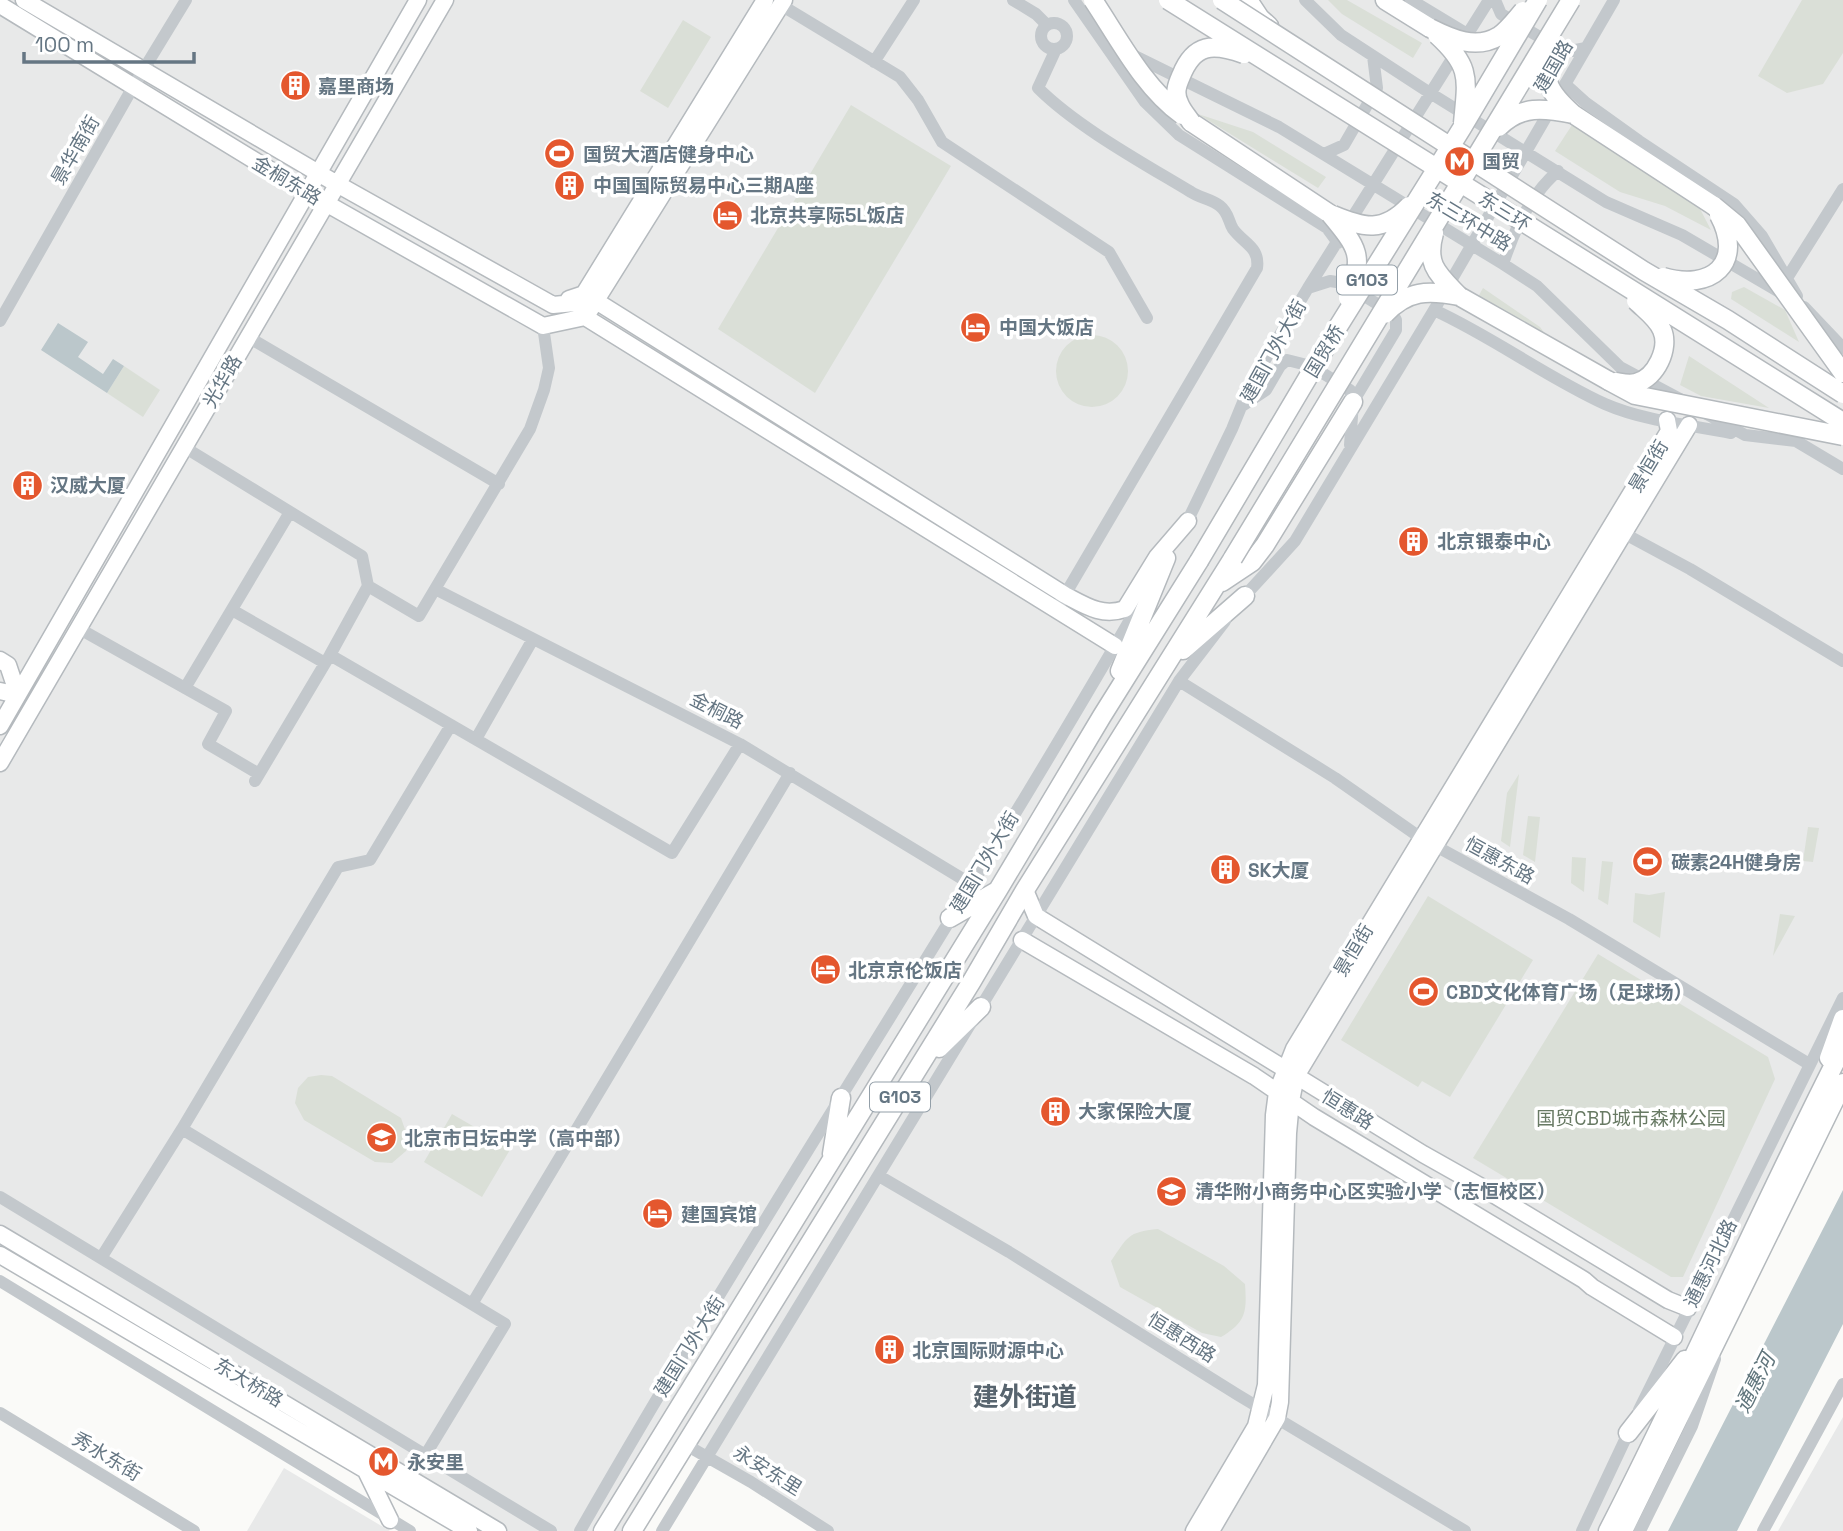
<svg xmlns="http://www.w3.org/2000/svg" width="1843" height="1531" font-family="'Space Grotesk','Noto Sans SC',sans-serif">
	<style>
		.built { fill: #e8e9e9 }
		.green { fill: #dadfd7 }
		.water { fill: #bbc7cb }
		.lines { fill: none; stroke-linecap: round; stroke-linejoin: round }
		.major-casing { stroke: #b5babe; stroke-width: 19 }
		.highway-casing { stroke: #b4b9bd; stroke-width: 21 }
		.minor { stroke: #c3c8cc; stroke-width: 12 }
		.major { stroke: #fff; stroke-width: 16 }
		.highway { stroke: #fff; stroke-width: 18 }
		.highway-bridge-casing { stroke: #b4b9bd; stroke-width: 21; stroke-linecap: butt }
		.highway-bridge { stroke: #fff; stroke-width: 18 }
		.labels { text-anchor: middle; stroke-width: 7; stroke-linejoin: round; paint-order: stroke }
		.shield { fill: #fff; stroke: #939fa8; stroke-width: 2 }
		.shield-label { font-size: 18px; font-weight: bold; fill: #657683 }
		.street-label { font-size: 19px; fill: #657683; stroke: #fff }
		.poi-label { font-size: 19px; font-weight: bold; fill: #657683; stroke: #fff; text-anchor: start }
		.park-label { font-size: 19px; fill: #687a64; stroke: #fff }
		.water-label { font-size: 21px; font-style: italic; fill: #60757c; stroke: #fff }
		.district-label { font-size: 26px; font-weight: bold; fill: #57646e; stroke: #fff }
	</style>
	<rect width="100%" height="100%" fill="#fafaf8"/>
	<!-- built -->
	<path class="built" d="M0 0H1843V1044L1602 1531H827L686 1445 630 1531H482L0 1253Z
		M1843 1417V1531H1778Z
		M284 1468 390 1531H247Z"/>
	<!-- green -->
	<path class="green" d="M1328 0H1347L1422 43 1413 58 1342 14Z
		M1802 0H1843V53L1823 84 1787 93 1758 76Z
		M683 20 711 37 668 108 640 91Z
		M851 105 951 166 815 393 718 329Z
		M1198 114 1253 132 1326 177 1318 188Z
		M1572 125 1698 205 1711 230 1665 206 1620 192 1555 151Z
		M1744 287 1785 310 1799 342 1731 299 1732 292Z
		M1483 288 1540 327 1551 342 1478 297Z
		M1056 371a36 36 0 1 1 72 0a36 36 0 1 1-72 0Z
		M1689 356 1769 408 1701 396 1680 385Z
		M124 366 160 390 143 417 107 393Z
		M1519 774 1510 847 1501 841 1507 793Z
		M1528 816 1540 817 1535 862 1523 855Z
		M1808 827 1819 828 1813 862 1803 861Z
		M1572 857 1586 858 1584 892 1571 883Z
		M1602 861 1613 862 1608 905 1598 899Z
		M1665 892 1660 938 1633 922 1635 893 1649 895Z
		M1428 896 1533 960 1450 1097 1422 1081 1418 1087 1341 1040Z
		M1780 914 1795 916 1773 956Z
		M1598 954 1768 1057 1775 1079 1683 1277H1671L1473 1158Z
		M321 1075 332 1076 401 1118 409 1141 406 1151 392 1163 375 1162 304 1120 295 1103 298 1088 308 1077Z
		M452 1114 511 1148 482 1197 424 1162Z
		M1158 1229 1224 1266 1245 1284C1247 1312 1246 1322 1221 1337L1202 1333 1120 1287 1111 1261C1128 1237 1127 1232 1158 1229Z"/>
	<!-- water -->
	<path class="water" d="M58 323 88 342 78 357 103 374 113 359 124 366 107 393 41 350Z
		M1843 1190V1324L1737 1531H1668Z"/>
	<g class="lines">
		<defs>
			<path id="major" d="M24 0 337 184 553 305 596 301 1065 595C1086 606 1102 617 1125 609L1157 557 1188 521
				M0 5 308 193 543 326 585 317
				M569 299 584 294 765 0
				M590 310 784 0
				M585 317 1115 646
				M0 660 8 665 18 695 0 691
				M0 726 418 0
				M0 763 445 0
				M1025 890 1036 916 1423 1154 1478 1185 1668 1300 1688 1308
				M1022 940 1254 1076 1314 1117 1584 1280 1592 1287 1674 1337
				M0 1234 498 1531
				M0 1255 469 1531
				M365 1469 390 1520
				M1194 1531 1256 1426 1266 1385 1274 1115 1277 1092 1294 1049 1669 431 1667 420
				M1211 1531 1277 1418 1280 1402 1288 1133 1291 1101 1296 1076 1689 425"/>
			<path id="highway" d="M1248 0 1260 18 1269 26
				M1385 0 1430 28
				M1573 114 1714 206
				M1191 122 1330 214
				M1459 296 1609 381
				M1222 582 1252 562 1265 545 1353 402
				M1183 650 1245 596
				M1120 671 1166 558
				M950 918 995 892
				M939 1048 981 1007
				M1829 1058 1843 1019
				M832 1154 841 1098
				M1628 1433 1685 1360
				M603 1531 998 890 1102 716 1199 561
				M632 1531 972 981 1025 890 1233 558
				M1608 1531C1690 1372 1761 1207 1843 1047
				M1623 1531 1843 1083"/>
		</defs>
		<!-- major casing -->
		<use href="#major" class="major-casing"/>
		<!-- highway casing -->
		<use href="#highway" class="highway-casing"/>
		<!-- minor -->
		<path class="minor" d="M1013 0 1036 14 1047 25
			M1074 0 1145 102 1179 135 1327 228 1338 243
			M1305 0 1341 35 1430 93 1606 202 1682 235 1783 294
			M1411 0 1467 34
			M1495 0 1501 14 1565 52 1586 48
			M781 5 900 77 918 100 942 142 1109 252 1147 318
			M1041 36a13 13 0 1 1 26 0a13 13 0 1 1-26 0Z
			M1104 41 1279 127 1503 264 1537 286 1620 367 1680 399
			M874 62 914 0
			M1565 84 1586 103 1639 141 1734 204 1762 236 1797 296
			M1324 154 1344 145 1377 88 1373 56
			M1503 264C1514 230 1531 194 1558 171
			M1787 278 1843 189
			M1308 288 1330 281 1343 283 1392 313 1396 320V330L1353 402
			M1804 307 1843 348
			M1434 310C1493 337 1546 377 1605 404 1644 421 1690 425 1731 433
			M0 321 133 87 186 0
			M248 337 499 484
			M1242 406 1266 390 1280 366 1287 360 1311 366 1350 390 1353 402 1350 445
			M1705 413 1745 435 1796 441 1843 469
			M184 447 362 556 368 586 419 616 530 429 544 390 549 368 543 326
			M1185 526 1232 429 1250 385 1308 288 1489 0
			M1625 534 1690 569 1843 661
			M435 589 740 744 971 884
			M1240 601 1295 541 1434 310 1614 0
			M232 610 325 663
			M1056 610 1257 268C1260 247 1244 244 1233 229 1228 221 1229 213 1220 206 1211 199 1200 198 1191 192 1143 163 1077 127 1038 88L1056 49
			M78 628 226 711 208 744 259 774
			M330 655 368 586
			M1179 681 1335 778 1421 838 1569 919 1809 1064
			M185 688 290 512
			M476 739 533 639
			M255 781 330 655 672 853 740 744
			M182 1129 338 867 370 860 451 725
			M879 1176 1009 1252 1238 1395 1465 1531
			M0 1197 551 1531
			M101 1258 182 1129 505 1324 426 1454
			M0 1281 410 1531
			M472 1304 790 773
			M1639 1410 1843 998
			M0 1413 194 1531
			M686 1445 751 1482 828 1531
			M580 1531C760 1216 961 914 1142 599
			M662 1531 1179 681 1225 621
			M1582 1531 1631 1427
			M1640 1531 1692 1426 1715 1359
			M1763 1531 1843 1384"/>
		<!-- major -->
		<use href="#major" class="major"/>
		<!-- highway -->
		<use href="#highway" class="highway"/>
		<defs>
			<path id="highway-bridge" d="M1093 0C1119 39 1144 88 1182 115
				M1168 0 1843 422
				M1222 0 1644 271 1728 320 1843 394
				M1430 28C1452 39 1476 50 1499 36 1508 30 1516 19 1523 11
				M1437 35C1472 67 1467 79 1463 123
				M1549 44C1542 80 1547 91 1573 114
				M1191 122C1187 116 1181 109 1179 103 1174 93 1177 85 1181 76 1194 43 1213 43 1244 54
				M1499 127C1521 105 1544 108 1573 114
				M1714 206 1737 225 1843 373
				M1330 214C1359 249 1364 255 1348 298
				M1333 215C1364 228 1383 233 1409 206
				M1434 233C1425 265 1438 274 1459 296
				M1663 277C1711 291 1745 264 1719 215
				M1385 314C1408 290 1428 290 1459 296
				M1609 381 1635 395 1843 436
				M1615 382C1622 383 1629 385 1636 383 1656 378 1670 348 1662 330 1657 318 1645 310 1636 301
				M1233 558 1571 0
				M1199 561 1336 330 1462 128 1538 0"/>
		</defs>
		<!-- highway-bridge casing -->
		<use href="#highway-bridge" class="highway-bridge-casing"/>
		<!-- highway-bridge -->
		<use href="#highway-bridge" class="highway-bridge"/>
	</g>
	<!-- icons -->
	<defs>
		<symbol id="building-disc" viewBox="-11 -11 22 22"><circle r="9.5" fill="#e4572e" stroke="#fff"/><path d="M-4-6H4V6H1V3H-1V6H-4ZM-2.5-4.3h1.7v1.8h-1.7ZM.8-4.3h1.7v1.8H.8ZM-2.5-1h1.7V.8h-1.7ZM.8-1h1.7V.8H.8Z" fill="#fff"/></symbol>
		<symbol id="stadium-disc" viewBox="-11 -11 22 22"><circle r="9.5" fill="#e4572e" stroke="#fff"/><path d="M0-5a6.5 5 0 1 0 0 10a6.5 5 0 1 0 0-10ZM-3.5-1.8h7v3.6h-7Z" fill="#fff"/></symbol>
		<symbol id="metro-disc" viewBox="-11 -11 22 22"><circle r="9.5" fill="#e4572e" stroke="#fff"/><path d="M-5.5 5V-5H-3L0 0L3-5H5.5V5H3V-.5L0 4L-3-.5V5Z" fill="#fff"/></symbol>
		<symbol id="hotel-disc" viewBox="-11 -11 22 22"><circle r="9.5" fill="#e4572e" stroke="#fff"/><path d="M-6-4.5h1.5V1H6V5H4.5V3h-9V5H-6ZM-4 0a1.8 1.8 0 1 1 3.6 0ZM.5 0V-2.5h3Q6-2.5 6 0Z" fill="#fff"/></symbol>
		<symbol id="school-disc" viewBox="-11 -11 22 22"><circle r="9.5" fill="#e4572e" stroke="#fff"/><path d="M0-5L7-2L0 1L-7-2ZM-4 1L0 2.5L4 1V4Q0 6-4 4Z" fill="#fff"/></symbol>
	</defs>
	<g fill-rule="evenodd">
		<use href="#building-disc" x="278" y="68" width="35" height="35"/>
		<use href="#stadium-disc" x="542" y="136" width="35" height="35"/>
		<use href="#metro-disc" x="1442" y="144" width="35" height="35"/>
		<use href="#building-disc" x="552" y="168" width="35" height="35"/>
		<use href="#hotel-disc" x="710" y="198" width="35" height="35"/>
		<use href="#hotel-disc" x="958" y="310" width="35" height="35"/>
		<use href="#building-disc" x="10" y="468" width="35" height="35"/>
		<use href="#building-disc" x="1396" y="524" width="35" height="35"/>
		<use href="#stadium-disc" x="1630" y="844" width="35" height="35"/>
		<use href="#building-disc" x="1208" y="852" width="35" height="35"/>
		<use href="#hotel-disc" x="808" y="952" width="35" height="35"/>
		<use href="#stadium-disc" x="1406" y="974" width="35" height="35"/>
		<use href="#building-disc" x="1038" y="1094" width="35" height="35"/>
		<use href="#school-disc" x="364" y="1120" width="35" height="35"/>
		<use href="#school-disc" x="1154" y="1174" width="35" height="35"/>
		<use href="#hotel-disc" x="640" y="1196" width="35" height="35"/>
		<use href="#building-disc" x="872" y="1332" width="35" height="35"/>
		<use href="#metro-disc" x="366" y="1444" width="35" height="35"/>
	</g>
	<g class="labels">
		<!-- shield labels -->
		<g class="shield">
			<rect x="1337" y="265.5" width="60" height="29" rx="5"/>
			<rect x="870" y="1082.5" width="60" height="29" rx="5"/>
		</g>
		<g class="shield-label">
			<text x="1367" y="286">G103</text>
			<text x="900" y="1103">G103</text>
		</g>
		<!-- street labels -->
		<g class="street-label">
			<text transform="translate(1553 66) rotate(-60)" y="7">建国路</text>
			<text transform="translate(75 150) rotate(-60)" y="7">景华南街</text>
			<text transform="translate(287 180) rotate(31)" y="7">金桐东路</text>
			<text transform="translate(1505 211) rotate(32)" y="7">东三环</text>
			<text transform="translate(1469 221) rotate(31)" y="7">东三环中路</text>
			<text transform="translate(1273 351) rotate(-61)" y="7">建国门外大街</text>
			<text transform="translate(1324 351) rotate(-59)" y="7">国贸桥</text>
			<text transform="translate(222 381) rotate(-60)" y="7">光华路</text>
			<text transform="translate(1648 466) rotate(-59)" y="7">景恒街</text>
			<text transform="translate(717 710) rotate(27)" y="7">金桐路</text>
			<text transform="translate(1500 860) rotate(29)" y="7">恒惠东路</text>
			<text transform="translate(984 862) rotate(-59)" y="7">建国门外大街</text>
			<text transform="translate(1353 950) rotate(-59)" y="7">景恒街</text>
			<text transform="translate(1348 1109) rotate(32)" y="7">恒惠路</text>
			<text transform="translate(1710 1263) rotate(-64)" y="7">通惠河北路</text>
			<text transform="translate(1182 1337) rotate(32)" y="7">恒惠西路</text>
			<text transform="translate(689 1346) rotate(-58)" y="7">建国门外大街</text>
			<text transform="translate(249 1382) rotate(31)" y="7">东大桥路</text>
			<text transform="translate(107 1456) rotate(31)" y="7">秀水东街</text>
			<text transform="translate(768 1470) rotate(32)" y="7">永安东里</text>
		</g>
		<!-- poi labels -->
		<g class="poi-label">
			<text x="318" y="93">嘉里商场</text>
			<text x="583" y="161">国贸大酒店健身中心</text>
			<text x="1482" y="168">国贸</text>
			<text x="593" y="192">中国国际贸易中心三期A座</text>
			<text x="750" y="222">北京共享际5L饭店</text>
			<text x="999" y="334">中国大饭店</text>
			<text x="50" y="492">汉威大厦</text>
			<text x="1437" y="548">北京银泰中心</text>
			<text x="1671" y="869">碳素24H健身房</text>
			<text x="1248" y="877">SK大厦</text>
			<text x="848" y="977">北京京伦饭店</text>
			<text x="1446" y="999">CBD文化体育广场（足球场）</text>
			<text x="1078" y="1118">大家保险大厦</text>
			<text x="404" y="1145">北京市日坛中学（高中部）</text>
			<text x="1195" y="1198">清华附小商务中心区实验小学（志恒校区）</text>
			<text x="681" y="1221">建国宾馆</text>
			<text x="912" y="1357">北京国际财源中心</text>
			<text x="407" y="1469">永安里</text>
		</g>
		<!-- park labels -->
		<g class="park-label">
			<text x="1631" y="1125">国贸CBD城市森林公园</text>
		</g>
		<!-- water labels -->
		<g class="water-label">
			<text transform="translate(1755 1383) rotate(-63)" y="7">通惠河</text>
		</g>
		<!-- district labels -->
		<g class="district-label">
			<text x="1025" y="1406">建外街道</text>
		</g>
	</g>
	<!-- scale -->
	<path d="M24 52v10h170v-10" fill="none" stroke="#657683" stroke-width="3.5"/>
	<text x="35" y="52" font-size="21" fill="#657683" stroke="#ffffff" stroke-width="5" paint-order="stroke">100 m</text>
</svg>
